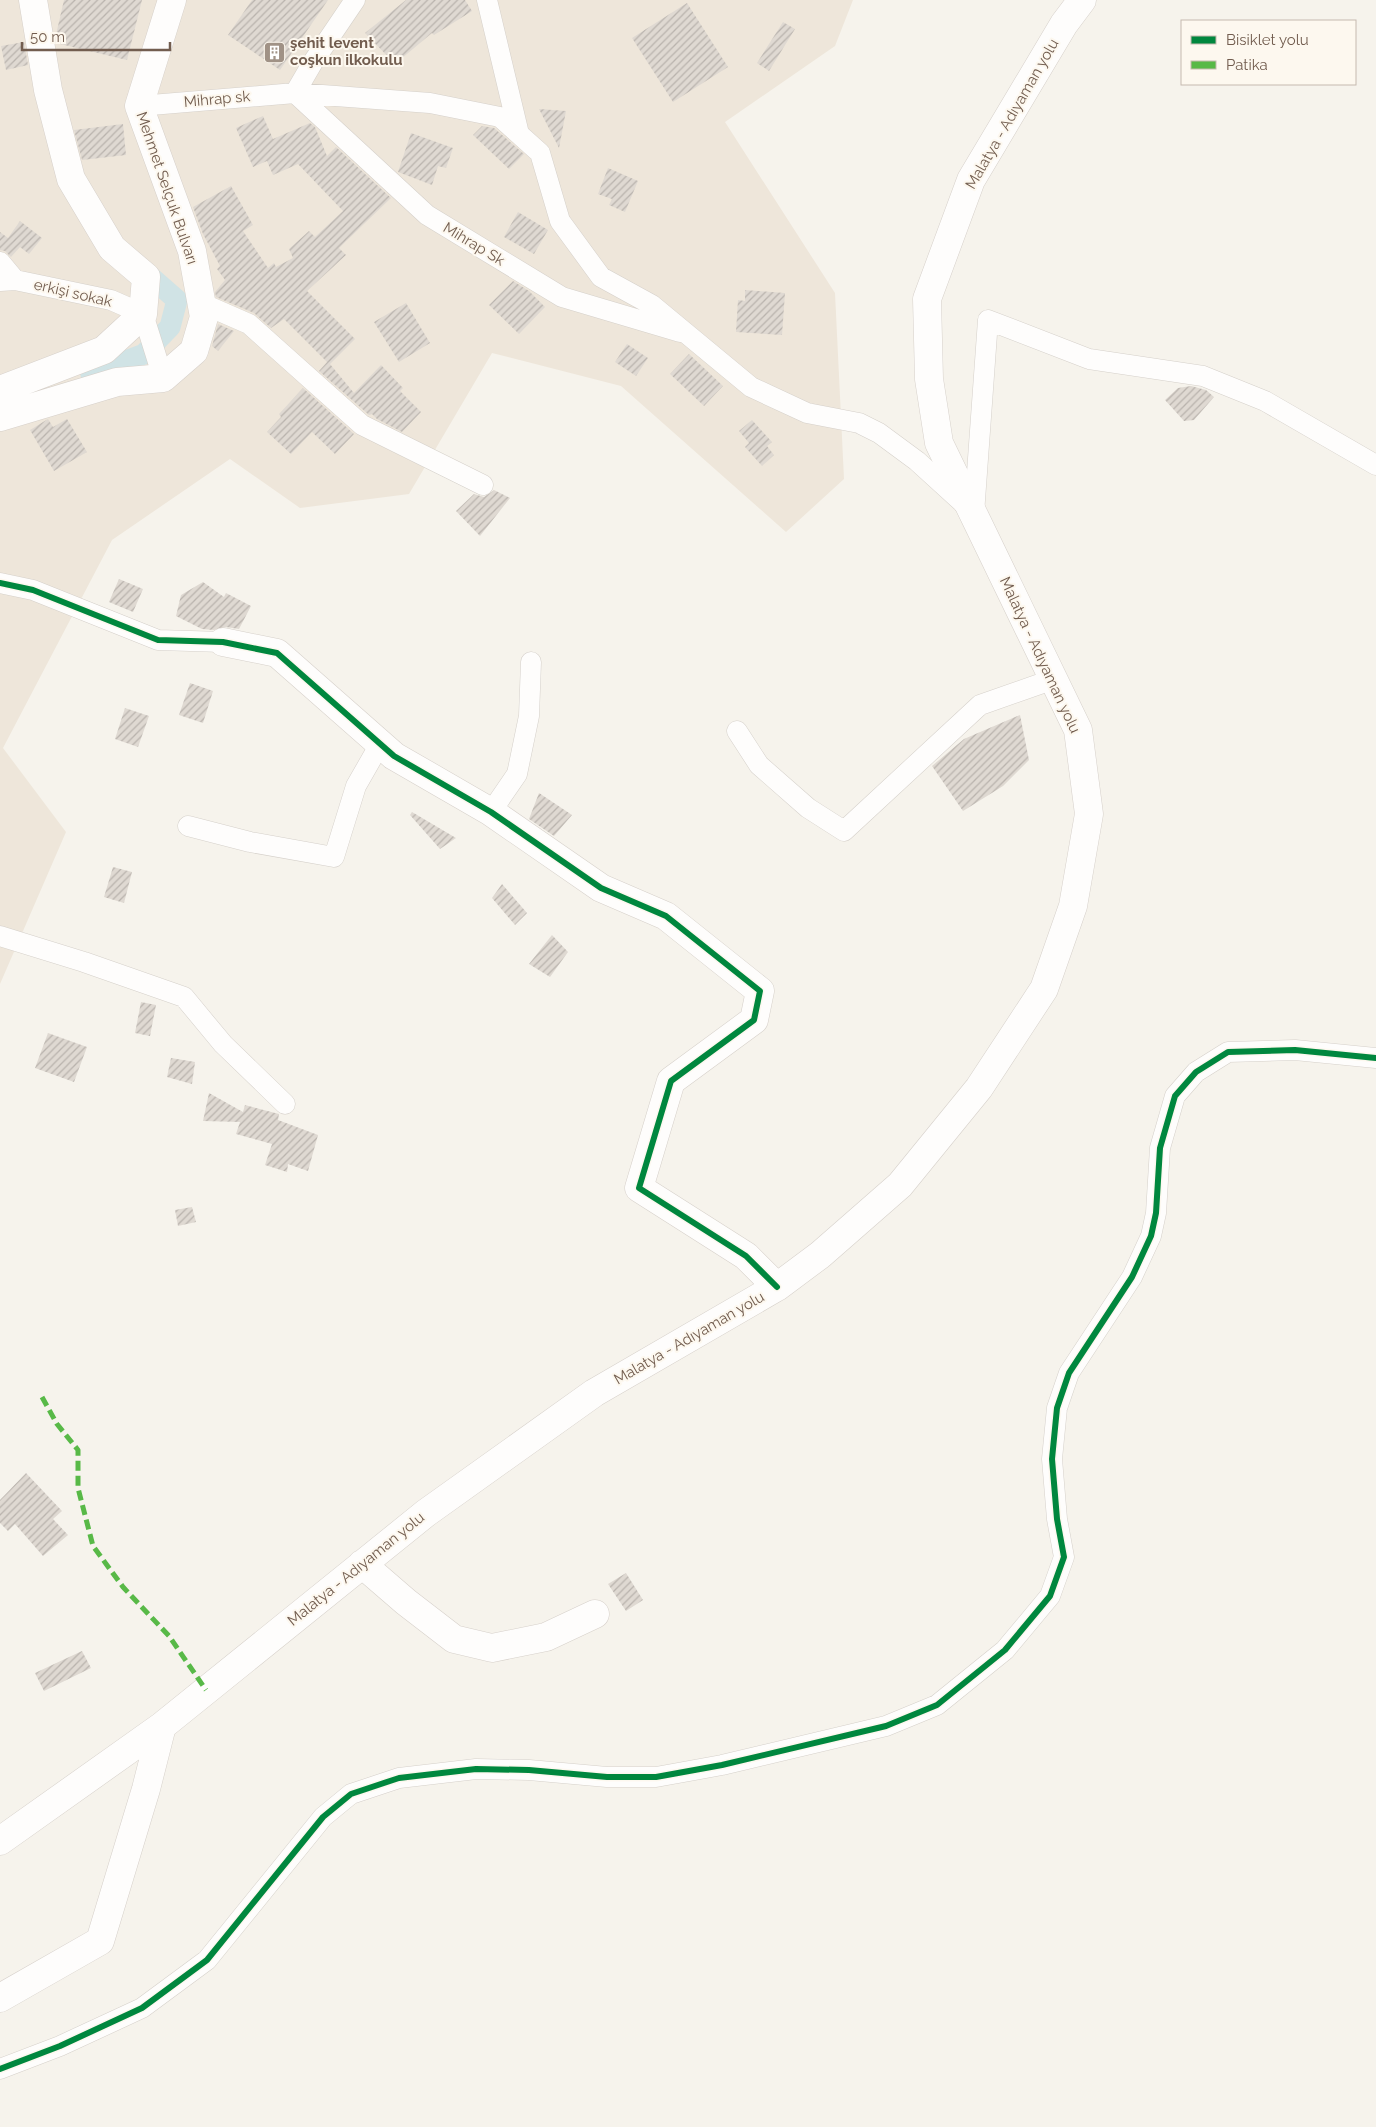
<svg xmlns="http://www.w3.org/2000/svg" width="1376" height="2127" font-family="Raleway,sans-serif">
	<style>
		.residential { fill: #eee6da }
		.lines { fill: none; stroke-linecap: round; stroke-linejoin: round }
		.canal { stroke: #d0e3e5; stroke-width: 21 }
		.building { fill: url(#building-hatch) }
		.street-casing { stroke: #d5d0ca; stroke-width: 21 }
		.secondary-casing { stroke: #d6d0ca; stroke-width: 29 }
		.street { stroke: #fefdfc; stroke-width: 20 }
		.secondary { stroke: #fefdfc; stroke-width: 28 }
		.quiet { stroke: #58b947; stroke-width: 5; stroke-dasharray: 10 5; stroke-linecap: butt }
		.cycleway-casing { stroke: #fdf8ef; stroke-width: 9 }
		.cycleway { stroke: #00873e; stroke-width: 6 }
		.labels { text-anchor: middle; stroke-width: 4; stroke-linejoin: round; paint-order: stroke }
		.poi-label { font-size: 15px; font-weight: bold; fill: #725d4f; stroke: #fdf8ef; text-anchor: start }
		.street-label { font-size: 15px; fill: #725d4f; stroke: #fdf8ef }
	</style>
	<defs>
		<pattern id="building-hatch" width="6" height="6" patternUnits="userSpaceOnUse" patternTransform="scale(1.25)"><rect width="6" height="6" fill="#dfd9d2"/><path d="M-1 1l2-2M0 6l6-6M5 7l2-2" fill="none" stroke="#b9b3ad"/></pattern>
	</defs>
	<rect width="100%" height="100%" fill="#f6f3ec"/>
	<!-- residential -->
	<path class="residential" d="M0 0H853L835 46 725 122 835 293 844 479 786 532 621 386 492 353 409 494 300 508 230 459 112 540 3 748 66 832 0 984Z"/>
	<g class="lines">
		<!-- canal -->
		<path class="canal" d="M91 374 144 354 170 327 177 300 137 265"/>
	</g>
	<!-- building -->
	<path class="building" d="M64 0H142L127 60 56 43 55 39Z
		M252 0H328L280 70 228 35Z
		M406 0H465L472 11 434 35 432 33 395 64 365 33Z
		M687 3 728 67 673 102 632 38Z
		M783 22 795 29 769 71 757 63Z
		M24 42 28 65 6 70 1 46Z
		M539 109 566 111 559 148Z
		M263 116 273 139 310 123 315 127 327 156 336 147 391 198 339 248 346 255 307 291 355 339 330 364 354 393 381 365 403 388 400 391 421 412 402 432 377 419 372 414 369 415 319 371 327 362 284 319 271 328 254 313 216 297 215 292 225 280 217 269 220 266 203 234 193 207 231 186 253 225 243 231 268 268 274 263 276 267 293 258 289 249 309 231 315 237 343 211 298 164 273 175 267 161 253 167 236 128Z
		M123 124 126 155 82 160 74 130Z
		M482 126 494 128 524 154 509 169 473 135Z
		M411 133 453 148 446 168 438 166 432 185 398 172Z
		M608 168 638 181 625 212 609 205 612 199 598 194Z
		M518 212 548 230 534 254 504 237Z
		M20 221 42 238 29 254 20 247 11 257 5 251 0 250V232L8 238Z
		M513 281 529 291 545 307 519 334 489 305Z
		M745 290 785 293 782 335 736 332 738 300 745 301Z
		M406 303 430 343 399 362 374 322Z
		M218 324 234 331 218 351 212 346Z
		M627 344 648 358 636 376 615 362Z
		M689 354 723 386 704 406 670 374Z
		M1191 386 1206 390 1214 397 1194 420 1184 421 1165 400 1178 388Z
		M303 388 354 434 335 454 312 432 291 454 267 432 281 417 279 414Z
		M48 419 53 427 67 419 87 452 54 471 30 430Z
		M752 420 772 442 767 446 774 455 762 466 745 447 749 443 739 431Z
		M494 490 510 498 480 536 456 511 474 494 484 497Z
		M119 579 143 589 133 612 109 602Z
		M203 582 224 597 226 593 251 606 239 629 226 627 214 630 202 629 176 616 181 595Z
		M190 683 213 691 203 723 179 715Z
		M125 708 149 716 138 747 115 739Z
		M1020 715 1029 760 1003 786 963 811 932 766 964 739Z
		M539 793 572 815 554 836 529 819Z
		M412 812 456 838 440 849 410 815Z
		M113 867 132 872 124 903 104 897Z
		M502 884 527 913 515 925 492 898Z
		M552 935 568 952 550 977 529 964Z
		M141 1002 156 1005 150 1036 135 1033Z
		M48 1033 87 1047 74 1082 35 1068Z
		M171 1058 195 1062 192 1084 167 1077Z
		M209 1093 243 1112 245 1105 279 1114 278 1120 318 1135 308 1171 288 1164 287 1172 265 1165 272 1144 236 1134 240 1122 203 1121Z
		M192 1207 196 1222 178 1226 175 1210Z
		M26 1473 62 1511 53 1519 68 1535 43 1556 15 1524 8 1531 0 1523V1500Z
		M626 1573 643 1600 626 1611 608 1584Z
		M82 1651 91 1668 44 1691 35 1673Z"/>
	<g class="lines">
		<defs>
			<path id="street" d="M487 0 519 134
				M295 93 427 215 562 297 680 332
				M295 93 313 62 355 0
				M139 106 295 93 430 103 500 117 540 153 560 221 601 277 652 305 751 387 807 413 859 423 879 433 917 461 963 503
				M0 262 15 280
				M0 281 15 280 111 300 143 314 163 378
				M201 303 249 324 362 425 483 485
				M974 514 988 320 1089 359 1203 376 1265 401 1376 465
				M0 583 33 590 158 640 223 642
				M737 731 759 765 808 808 844 831 980 705 1054 679
				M491 812 517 774 529 716 531 662
				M188 826 250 842 334 857 356 786 380 744
				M0 936 84 962 184 997 223 1044 285 1104
				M0 2069 60 2046 142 2008 207 1960 323 1817 351 1794 399 1778 476 1769 529 1770 607 1777H656L722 1765 886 1726 937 1705 1005 1650 1050 1596 1064 1557 1057 1519 1052 1459 1057 1408 1069 1373 1132 1277 1151 1236 1156 1213 1160 1148 1175 1096 1196 1072 1228 1052 1295 1050 1376 1058"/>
			<path id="secondary" d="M0 390 104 350 143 314 146 277 112 248 71 179 48 90 33 0
				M0 417 117 382 163 378 194 351 204 317 192 251 139 106 172 0
				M223 642 277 653 394 756 491 812 601 888 666 916 760 991 754 1020 671 1081 639 1188 746 1256 777 1287
				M362 1564 406 1602 454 1639 492 1648 546 1637 595 1614
				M0 1841 162 1726 426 1513 594 1393 777 1287 820 1255 900 1185 979 1088 1044 989 1073 906 1089 814 1078 730 939 443 929 379 927 299 971 180 1064 24 1082 0
				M0 1998 100 1941 146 1789 162 1726"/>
		</defs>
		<!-- street casing -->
		<use href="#street" class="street-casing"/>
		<!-- secondary casing -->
		<use href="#secondary" class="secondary-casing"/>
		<!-- street -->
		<use href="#street" class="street"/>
		<!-- secondary -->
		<use href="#secondary" class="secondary"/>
		<!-- quiet -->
		<path class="quiet" d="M42 1397 57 1424 78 1450V1488L93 1546 123 1587 169 1636 206 1690"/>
		<defs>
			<path id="cycleway" d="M0 583 33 590 158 640 223 642 277 653 394 756 491 812 601 888 666 916 760 991 754 1020 671 1081 639 1188 746 1256 777 1287
				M0 2069 60 2046 142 2008 207 1960 323 1817 351 1794 399 1778 476 1769 529 1770 607 1777H656L722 1765 886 1726 937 1705 1005 1650 1050 1596 1064 1557 1057 1519 1052 1459 1057 1408 1069 1373 1132 1277 1151 1236 1156 1213 1160 1148 1175 1096 1196 1072 1228 1052 1295 1050 1376 1058"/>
		</defs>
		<!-- cycleway casing -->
		<use href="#cycleway" class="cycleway-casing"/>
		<!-- cycleway -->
		<use href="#cycleway" class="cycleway"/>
	</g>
	<!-- icons -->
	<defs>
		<symbol id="building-square" viewBox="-11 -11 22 22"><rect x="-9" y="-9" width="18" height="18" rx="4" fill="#a09286" stroke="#fdf8ef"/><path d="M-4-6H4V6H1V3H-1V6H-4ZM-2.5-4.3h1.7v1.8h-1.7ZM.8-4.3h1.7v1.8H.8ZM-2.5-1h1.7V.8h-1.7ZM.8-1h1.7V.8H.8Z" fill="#fff"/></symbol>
	</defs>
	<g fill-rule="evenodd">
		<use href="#building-square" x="262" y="40" width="25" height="25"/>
	</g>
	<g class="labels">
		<!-- poi labels -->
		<g class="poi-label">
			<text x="290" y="48">şehit levent<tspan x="290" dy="17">coşkun ilkokulu</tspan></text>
		</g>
		<!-- street labels -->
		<g class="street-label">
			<text transform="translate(217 99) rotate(-5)" y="5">Mihrap sk</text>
			<text transform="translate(1012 114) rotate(-60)" y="5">Malatya - Adıyaman yolu</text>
			<text transform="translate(167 188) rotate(71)" y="5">Mehmet Selçuk Bulvarı</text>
			<text transform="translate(474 244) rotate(31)" y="5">Mihrap Sk</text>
			<text transform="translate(73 293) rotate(13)" y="5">erkişi sokak</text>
			<text transform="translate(1040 655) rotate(65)" y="5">Malatya - Adıyaman yolu</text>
			<text transform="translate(689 1338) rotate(-30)" y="5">Malatya - Adıyaman yolu</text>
			<text transform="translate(356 1569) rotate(-39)" y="5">Malatya - Adıyaman yolu</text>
		</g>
	</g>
	<!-- legend -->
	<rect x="1181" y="20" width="175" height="65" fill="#fdf8ef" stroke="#c5baaf"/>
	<rect x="1191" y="36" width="25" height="8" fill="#00873e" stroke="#c5baaf"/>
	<text x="1226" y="45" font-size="15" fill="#725d4f">Bisiklet yolu</text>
	<rect x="1191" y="61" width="25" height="8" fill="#58b947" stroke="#c5baaf"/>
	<text x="1226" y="70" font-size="15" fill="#725d4f">Patika</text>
	<!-- scale -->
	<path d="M22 42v8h148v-8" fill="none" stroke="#725d4f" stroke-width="2.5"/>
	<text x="30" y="42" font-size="15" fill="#725d4f" stroke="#fdf8ef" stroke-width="4" paint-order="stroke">50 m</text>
</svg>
